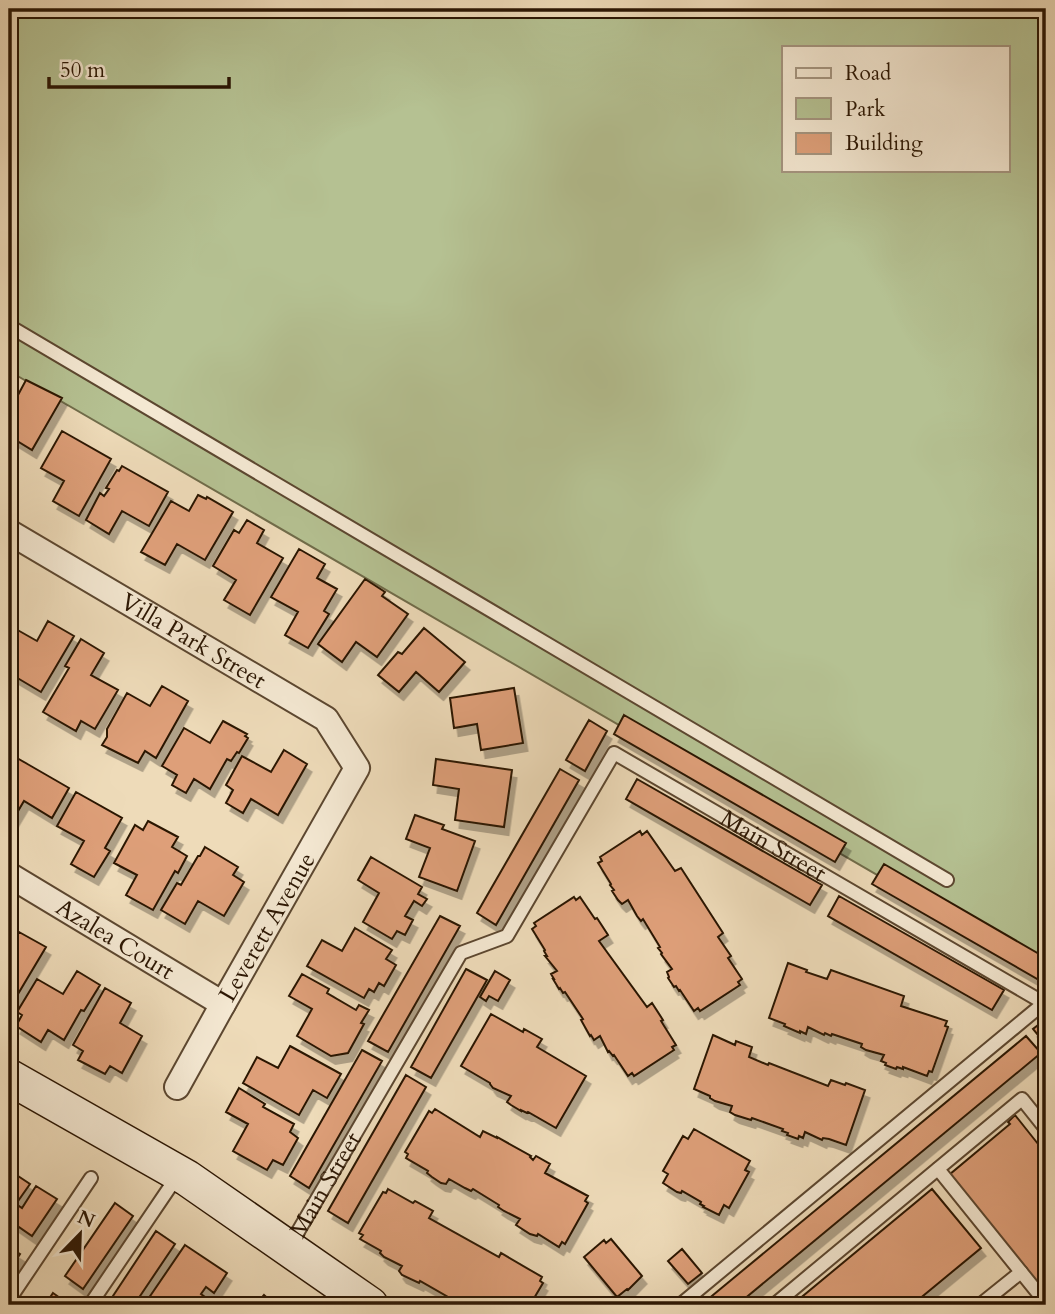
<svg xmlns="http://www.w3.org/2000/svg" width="1055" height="1314" font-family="Cardo,serif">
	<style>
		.green { fill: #b5c192; stroke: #706c4a; stroke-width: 2; fill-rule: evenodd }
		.building { fill: #de9f79; stroke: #2b1603; stroke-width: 2; filter: url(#shadow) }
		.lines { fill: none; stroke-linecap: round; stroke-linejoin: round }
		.lane-casing { stroke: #5c4730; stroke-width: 16 }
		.street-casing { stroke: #5c4730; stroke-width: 28 }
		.secondary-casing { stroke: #2b1603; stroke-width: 38 }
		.lane { stroke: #f4e8d2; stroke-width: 12 }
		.street { stroke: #f4e8d2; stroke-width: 24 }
		.secondary { stroke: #f4e8d2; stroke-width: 35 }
		.labels { text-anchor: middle; stroke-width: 5; stroke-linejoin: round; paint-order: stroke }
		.street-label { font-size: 24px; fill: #2b1603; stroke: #f4e8d2 }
	</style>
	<defs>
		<filter id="shadow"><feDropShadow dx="4.5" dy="8" stdDeviation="0" flood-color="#0004"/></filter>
	</defs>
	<rect width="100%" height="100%" fill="#eedbb9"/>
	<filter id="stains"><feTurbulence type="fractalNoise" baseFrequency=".00286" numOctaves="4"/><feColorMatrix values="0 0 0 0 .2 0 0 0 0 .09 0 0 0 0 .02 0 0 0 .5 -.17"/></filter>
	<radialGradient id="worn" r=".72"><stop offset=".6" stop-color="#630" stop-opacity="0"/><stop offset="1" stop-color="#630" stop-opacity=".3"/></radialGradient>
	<!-- green -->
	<path class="green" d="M9 9H1046V973L9 371ZM784 47H1008V170H784Z"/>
	<!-- building -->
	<path class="building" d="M26 380 62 398 32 450 9 436V389L18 395Z
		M62 431 111 459 79 516 53 501 64 481 41 468Z
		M122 466 168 492 149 526 122 511 109 534 86 520 100 493 104 496 109 489 106 488 117 470 119 471Z
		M198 495 206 499 207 497 233 512 205 560 177 544 165 565 141 552 171 501 189 511Z
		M247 520 264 530 257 543 283 558 250 615 224 600 236 580 213 566 234 530 239 533Z
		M299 549 325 564 317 578 337 589 324 611 329 614 308 648 285 635 298 612 271 597Z
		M365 579 385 592 382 596 408 614 377 657 356 642 342 662 318 644Z
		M48 621 74 636 41 692 9 673V637L14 628 37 641Z
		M424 628 465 662 439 692 416 672 399 692 378 675 398 652 402 654Z
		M81 639 104 653 91 675 118 690 95 729 81 721 76 731 43 712 69 668 65 666Z
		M162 686 188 701 156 758 145 751 138 763 102 745 107 737V729L127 693 150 706Z
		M514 688 523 743 481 750 477 724 454 728 450 698Z
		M624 715 846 843 835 862 614 734Z
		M589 720 607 731 585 771 566 760Z
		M223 721 247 734 245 736 248 738 239 753 237 752 231 761 227 759 210 789 194 779 186 793 172 785 177 775 162 766 184 728 210 743Z
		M284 750 307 764 278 815 251 799 243 813 226 803 233 790 226 785 242 756 271 772Z
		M17 758 69 788 52 818 24 801 11 823 9 822V773Z
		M436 759 512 770 504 827 455 820 459 789 433 785Z
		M560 769 579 780 496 925 477 913Z
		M637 779 822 885 810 905 626 799Z
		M76 792 122 818 105 848 110 851 94 877 71 864 84 841 57 826Z
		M415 815 444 825 442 829 475 841 457 891 419 877 430 848 406 839Z
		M148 821 178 837 172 847 187 856 178 873 175 871 153 910 126 895 137 875 114 863 135 825 143 830Z
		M640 831 642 835 647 831 675 871 681 868 723 933 718 937 731 956 728 958 742 979 738 982 740 985 700 1011 698 1008 694 1011 680 990 679 991 676 986 674 987 668 978 669 977 667 972 672 969 661 954 662 953 658 948 660 947 643 919 641 921 637 916 628 900 622 904 618 900 612 891 614 890 610 885 611 884 598 863 602 861 600 857Z
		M205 847 238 867 233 875 244 882 224 916 198 901 185 924 161 910 177 883 181 885 198 856H200Z
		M371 857 422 887 418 894 427 899 422 906 414 901 405 916 413 920 405 935 397 931 392 939 363 922 379 893 358 880Z
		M884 864 1046 958V984L872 884Z
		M839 896 1004 990 992 1010 828 916Z
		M574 897 576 900 580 897 595 919 597 918 608 935 599 941 647 1007 652 1003 663 1020 661 1021 676 1045 672 1047 674 1050 634 1076 632 1073 628 1076 614 1055 613 1056 609 1051 608 1052 600 1036 594 1040 591 1035 590 1036 581 1020 583 1019 565 992 563 993 560 988 559 989 553 979H554L551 974 557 971 545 956H547L544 951 545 950 532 929 536 926 534 923Z
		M440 916 460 926 388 1052 368 1041Z
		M355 928 392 950 386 959 396 965 384 986 379 983 374 992 369 989 364 998 307 966 322 940 342 951Z
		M19 932 46 947 12 1004 9 1002V950Z
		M788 963 807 970 806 972 827 979 831 970 904 996 901 1006 947 1021 945 1026 948 1027 932 1072 929 1071 927 1076 903 1067V1069L897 1067 896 1069 885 1065 886 1063 881 1061 884 1055 866 1050 861 1047 862 1044 832 1034 831 1036 825 1033 824 1035 808 1027 806 1034 800 1031V1033L784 1026 785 1024 769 1018Z
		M466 969 487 980 431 1078 411 1067Z
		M77 971 100 985 84 1011 81 1010 64 1040 48 1030 41 1042 16 1026 22 1015 17 1012 37 979 63 994Z
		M495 971 510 980 498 1001 489 996 486 1001 480 997Z
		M302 974 329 989 327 993 356 1010 359 1005 369 1010 361 1023 364 1024 348 1053 331 1056 297 1036 312 1009 289 996Z
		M105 988 131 1003 120 1023 142 1036 122 1073 110 1066 105 1074 78 1060 83 1051 73 1045Z
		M491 1014 523 1032 524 1029 542 1039 537 1047 586 1076 556 1128 528 1112 527 1113 521 1110V1111L511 1105 507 1102 511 1096 493 1088 490 1084V1083L461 1066Z
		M1046 1019V1045L1033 1029Z
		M713 1035 735 1045 736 1041 752 1047 749 1057 768 1065 769 1063 828 1086 831 1080 845 1085 846 1083 865 1090 846 1145 829 1139 823 1138 822 1140 805 1132 803 1138 799 1136 798 1139 787 1135 788 1133 782 1131 783 1129 752 1118 751 1120 735 1115 730 1112 732 1106 715 1101 710 1098V1096L694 1089Z
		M1026 1036 1041 1053 737 1305H701Z
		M290 1046 341 1074 327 1098 313 1090 299 1115 243 1083 257 1057 278 1068Z
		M362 1050 382 1061 309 1188 290 1176Z
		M406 1075 426 1087 348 1223 328 1211Z
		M239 1088 265 1104 263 1107 294 1124 290 1132 298 1138 283 1165 273 1160 267 1170 233 1151 248 1124 226 1112Z
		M435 1109 480 1137 483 1131 497 1138V1137L531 1156 530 1157 533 1160 536 1156 550 1164 545 1173 588 1196 585 1201 588 1203 565 1244 562 1242 559 1247 538 1234 537 1236 530 1234 516 1225 520 1219 504 1211 498 1207 499 1205 473 1189 471 1191 465 1188 449 1179 446 1184 441 1183 432 1177 427 1173 428 1171 406 1158 408 1154 405 1152 429 1111 432 1113Z
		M1015 1115 1046 1154V1294L949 1175 1010 1124 1008 1122Z
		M694 1129 750 1161 745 1170 749 1172 729 1208 724 1205 719 1215 703 1207 704 1206 700 1204 701 1202 682 1191 681 1193 677 1192 663 1183 668 1174 663 1171 683 1136 688 1139Z
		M9 1170 30 1184 16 1204 22 1208 36 1186 57 1199 32 1236 13 1223 11 1226 9 1225Z
		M388 1189 413 1203 415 1201 433 1211 429 1218 499 1257 501 1253 542 1277 540 1281 543 1283 530 1305H455L446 1299 448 1297 420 1281 419 1283 402 1275 399 1271 402 1266 384 1257 380 1253 381 1251 360 1239 363 1235 359 1233 383 1192 386 1193Z
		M932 1189 981 1248 912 1305H792Z
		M115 1203 133 1216 83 1289 65 1276Z
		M156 1231 175 1244 134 1305H107Z
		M611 1239 642 1276 628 1290 627 1289 617 1297 584 1257 604 1240 606 1243Z
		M185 1245 227 1273 214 1293 206 1287 201 1294 209 1300 205 1305H144Z
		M9 1247 20 1254 9 1271Z
		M682 1249 702 1273 688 1284 668 1261Z
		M53 1293 70 1305H45Z
		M264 1295 275 1305H249L256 1298 259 1301Z"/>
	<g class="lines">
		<defs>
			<g id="lane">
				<path d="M9 326 947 880"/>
				<path d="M938 1169 1021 1272 980 1305"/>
				<path id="s1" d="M289 1247 461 953 507 936 614 753 1044 1003 680 1305"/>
				<path d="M1021 1272 1046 1303"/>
				<path d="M9 1300 91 1178"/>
				<path d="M90 1305 178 1175"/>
				<path d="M774 1305 1022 1099 1046 1129"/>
			</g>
			<g id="street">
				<path id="s2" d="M9 532 326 719 357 768 223 1004 177 1087"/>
				<path id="s3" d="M9 875 223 1004"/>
			</g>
			<path id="secondary" d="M9 1077 187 1178 370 1305"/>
		</defs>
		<!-- lane casing -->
		<use href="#lane" class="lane-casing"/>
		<!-- street casing -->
		<use href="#street" class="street-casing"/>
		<!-- secondary casing -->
		<use href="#secondary" class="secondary-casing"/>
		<!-- lane -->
		<use href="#lane" class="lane"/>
		<!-- street -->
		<use href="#street" class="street"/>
		<!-- secondary -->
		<use href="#secondary" class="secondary"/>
	</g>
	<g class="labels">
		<!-- street labels -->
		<g class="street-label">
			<text dy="8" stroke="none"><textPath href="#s2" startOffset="214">Villa Park Street</textPath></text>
			<text dy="8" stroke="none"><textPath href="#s1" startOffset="786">Main Street</textPath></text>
			<text transform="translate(267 927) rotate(-60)" y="8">Leverett Avenue</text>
			<text dy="8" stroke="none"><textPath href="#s3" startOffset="124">Azalea Court</textPath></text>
			<text dy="8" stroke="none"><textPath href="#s1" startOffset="72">Main Street</textPath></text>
		</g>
	</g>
	<!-- margin -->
	<rect width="1055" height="1314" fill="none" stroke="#eedbb9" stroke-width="35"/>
	<rect x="10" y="10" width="1034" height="1293" fill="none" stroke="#2b1603" stroke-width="3.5"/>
	<rect x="18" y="18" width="1020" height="1279" fill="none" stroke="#2b1603" stroke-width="2"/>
	<!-- legend -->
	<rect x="782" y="46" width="228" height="126" fill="#f4e8d2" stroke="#a4947f" stroke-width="2"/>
	<rect x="796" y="68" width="35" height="10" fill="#f4e8d2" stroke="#a4947f" stroke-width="2"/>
	<text x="845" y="80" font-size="21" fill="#2b1603">Road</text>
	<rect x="796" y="98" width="35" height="21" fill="#b5c192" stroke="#a4947f" stroke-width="2"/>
	<text x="845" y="116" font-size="21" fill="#2b1603">Park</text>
	<rect x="796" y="133" width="35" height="21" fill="#de9f79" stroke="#a4947f" stroke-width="2"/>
	<text x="845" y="150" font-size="21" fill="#2b1603">Building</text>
	<!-- north arrow -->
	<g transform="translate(80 1234) rotate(23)" stroke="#f4e8d2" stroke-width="5" paint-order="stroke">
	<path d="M0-5L12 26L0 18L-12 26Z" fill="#2b1603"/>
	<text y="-10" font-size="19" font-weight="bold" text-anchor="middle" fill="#2b1603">N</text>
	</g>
	<!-- scale -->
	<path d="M49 77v10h180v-10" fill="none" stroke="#2b1603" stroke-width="3.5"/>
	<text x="60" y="77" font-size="21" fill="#2b1603" stroke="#f4e8d2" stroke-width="5" paint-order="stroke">50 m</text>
	<rect width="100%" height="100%" filter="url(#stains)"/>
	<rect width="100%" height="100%" fill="url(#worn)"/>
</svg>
